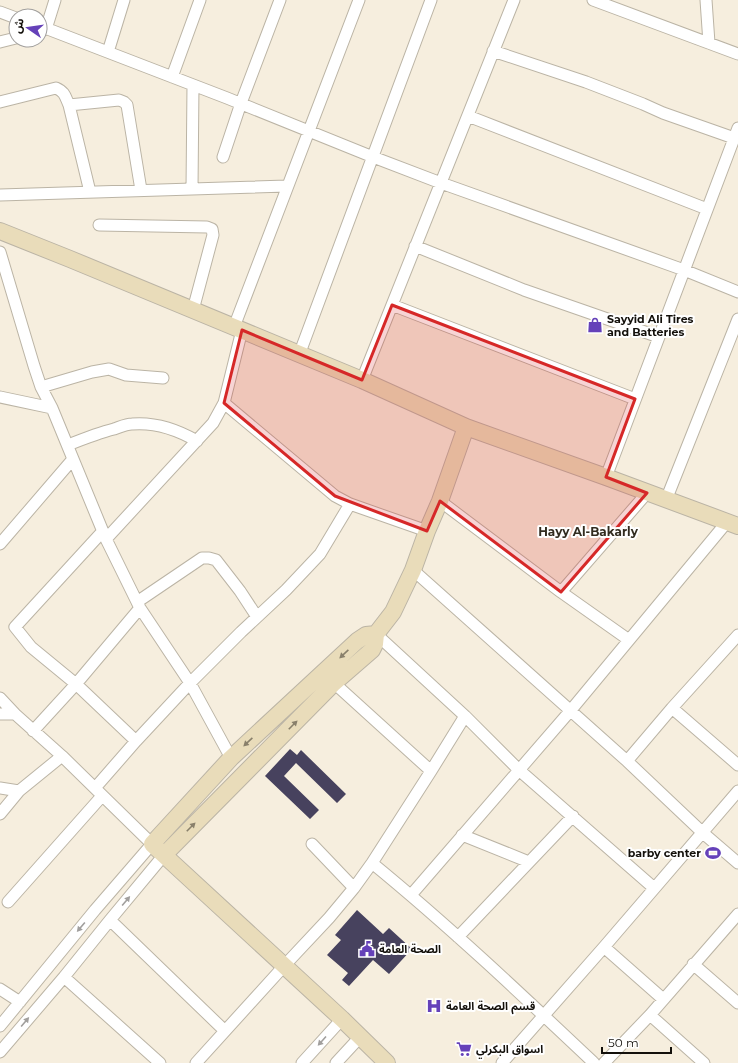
<svg xmlns="http://www.w3.org/2000/svg" width="738" height="1063" font-family="Montserrat,'Noto Sans Arabic',sans-serif">
	<style>
		.building { fill: #47425e }
		.lines { fill: none; stroke-linecap: round; stroke-linejoin: round }
		.street-casing { stroke: #bbb4a5; stroke-width: 13 }
		.secondary-casing { stroke: #bbb4a5; stroke-width: 18 }
		.street { stroke: #fff; stroke-width: 11 }
		.secondary { stroke: #e9dcba; stroke-width: 16 }
		.oneway { fill: #89806b }
		.oneway2 { fill: #a19f9d }
		.marked { fill: #d62828; fill-opacity: 0.2; stroke: #d62828; stroke-width: 3; stroke-linejoin: round }
		.labels { text-anchor: middle; stroke-width: 4; stroke-linejoin: round; paint-order: stroke }
		.poi-label { font-size: 11px; font-weight: bold; fill: #13100b; stroke: #fff; text-anchor: start }
		.neighbourhood-label { font-size: 12px; font-weight: bold; fill: #322c20; stroke: #fff }
	</style>
	<rect width="100%" height="100%" fill="#f6eede"/>
	<!-- building -->
	<path class="building" d="M290 749 297 755 301 750 346 794 337 803 296 763 284 776 319 810 310 819 265 776Z
		M357 910 383 934 389 928 412 949 389 974 373 960 349 986 342 980 348 973 327 955 341 940 335 935Z"/>
	<g class="lines">
		<defs>
			<path id="street" d="M593 0 738 54
				M706 0 709 43
				M0 12 16 18
				M40 26 227 98 373 157 441 183 684 270 738 292
				M40 31 46 29 55 0
				M0 42 16 38
				M493 51 586 82 643 104 663 113 734 138
				M108 52 124 0
				M172 77 200 0
				M0 102 56 88C65 92 65 96 69 105L90 192
				M69 105 119 100 124 102 127 105 141 190
				M468 116 707 209
				M223 157 241 103 280 0
				M192 189 193 85
				M0 195 287 186
				M99 225 207 227 212 229 213 235 193 310
				M415 246 524 290 659 337
				M0 252 34 366 41 387 52 408 106 539 140 608 190 683 231 758
				M392 305 635 399
				M234 327 359 0
				M299 355 431 0
				M362 380 514 0
				M41 387 92 372 109 369 126 375 163 378
				M0 397 52 408
				M224 403 335 496 350 504 427 531
				M68 445C83 439 98 433 114 429 120 427 126 424 132 424 155 422 178 430 197 441
				M606 477 738 128
				M666 500 738 319
				M440 501 561 592 629 640
				M103 531 15 627 31 647 76 684 136 741
				M106 539 213 423 224 403 242 330
				M0 544 73 459
				M413 570 627 761 703 833 738 863
				M561 592 647 493
				M137 602 202 558H209L216 560 240 591 257 617
				M376 634 465 716 519 770 654 888
				M334 683 431 771
				M0 698 15 714 62 756 152 844 95 910 0 1026
				M672 708 738 765
				M0 714H15
				M33 731 76 684 140 608
				M627 761 672 708 738 635
				M0 788 19 791
				M95 788 136 741 190 683 241 632 286 590 320 554 350 504
				M0 814 19 791 62 756
				M462 835 529 862
				M312 844 354 888
				M372 863C449 926 522 995 594 1063
				M411 895 571 710 727 522
				M8 902 102 796
				M110 920 225 1031
				M458 937 573 816
				M604 947 663 999
				M693 964 738 1003
				M64 977 160 1063
				M0 989 20 1002
				M650 1015 704 1063
				M0 1052 64 977 110 920 164 855
				M196 1063 284 966 329 918 354 888 372 863 431 771 465 716
				M302 1063 342 1019
				M336 1063 360 1037
				M502 1063 604 947 738 791
				M604 1063 650 1015 738 914"/>
			<path id="secondary" d="M0 231 70 259 362 380 466 427 606 477 738 526
				M376 634 366 635 357 641 231 758 152 844 342 1019 387 1063
				M164 855 334 683 372 650 375 644 376 634 393 612 413 570 427 531 440 501 466 427"/>
		</defs>
		<!-- street casing -->
		<use href="#street" class="street-casing"/>
		<!-- secondary casing -->
		<use href="#secondary" class="secondary-casing"/>
		<!-- street -->
		<use href="#street" class="street"/>
		<!-- secondary -->
		<use href="#secondary" class="secondary"/>
	</g>
	<!-- one-way arrows -->
	<defs><path id="oneway-solid" d="M-6-.8H1V-3.2L6.5 0L1 3.2V.8H-6Z"/></defs>
	<g class="oneway">
		<use href="#oneway-solid" transform="translate(344 654) rotate(137)"/>
		<use href="#oneway-solid" transform="translate(293 725) rotate(-45)"/>
		<use href="#oneway-solid" transform="translate(248 742) rotate(137)"/>
		<use href="#oneway-solid" transform="translate(191 827) rotate(-45)"/>
	</g>
	<g class="oneway2">
		<use href="#oneway-solid" transform="translate(126 901) rotate(-50)"/>
		<use href="#oneway-solid" transform="translate(81 927) rotate(130)"/>
		<use href="#oneway-solid" transform="translate(25 1022) rotate(-50)"/>
		<use href="#oneway-solid" transform="translate(322 1041) rotate(132)"/>
	</g>
	<!-- marked area -->
	<path class="marked" d="M392 305 635 399 606 477 647 493 561 592 440 501 427 531 335 496 224 403 242 330 362 380Z"/>
	<!-- icons -->
	<defs>
		<symbol id="shop-bare" viewBox="-9 -9 18 18"><path d="M-5-2.5h2.3a2.7 3.5 0 0 1 5.4 0H5L5.5 6h-11ZM-1.5-2.5h3a1.5 2.3 0 0 0-3 0Z" fill="#6541b9" stroke="#fff" stroke-width="2.5" paint-order="stroke"/></symbol>
		<symbol id="stadium-bare" viewBox="-9 -9 18 18"><path d="M0-5a6.5 5 0 1 0 0 10a6.5 5 0 1 0 0-10ZM-3.5-1.8h7v3.6h-7Z" fill="#6541b9" stroke="#fff" stroke-width="2.5" paint-order="stroke"/></symbol>
		<symbol id="civic-bare" viewBox="-9 -9 18 18"><path d="M-.6-6.5H3V-4.5H.6V-3L4-1V1h2V6H-6V1h2V-1L-.6-3ZM-1.2 2.5V6h2.4V2.5Z" fill="#6541b9" stroke="#fff" stroke-width="2.5" paint-order="stroke"/></symbol>
		<symbol id="hospital-bare" viewBox="-9 -9 18 18"><path d="M-5-5h3v3.5h4V-5h3V5h-3V1.5h-4V5h-3Z" fill="#6541b9" stroke="#fff" stroke-width="2.5" paint-order="stroke"/></symbol>
		<symbol id="supermarket-bare" viewBox="-9 -9 18 18"><path d="M-6-5.5h2.5l.6 2H6L4.5 2H-2.5L-4.4-4H-6ZM-1.5 3.2a1.3 1.3 0 1 0 .1 0ZM3 3.2a1.3 1.3 0 1 0 .1 0Z" fill="#6541b9" stroke="#fff" stroke-width="2.5" paint-order="stroke"/></symbol>
	</defs>
	<g fill-rule="evenodd">
		<use href="#shop-bare" x="584" y="314" width="22" height="22"/>
		<use href="#stadium-bare" x="702" y="842" width="22" height="22"/>
		<use href="#civic-bare" x="356" y="938" width="22" height="22"/>
		<use href="#hospital-bare" x="423" y="995" width="22" height="22"/>
		<use href="#supermarket-bare" x="453" y="1038" width="22" height="22"/>
	</g>
	<g class="labels">
		<!-- poi labels -->
		<g class="poi-label">
			<text x="607" y="323">Sayyid Ali Tires<tspan x="607" dy="13">and Batteries</tspan></text>
			<text x="701" y="857" text-anchor="end">barby center</text>
			<text x="379" y="953">الصحة العامة</text>
			<text x="446" y="1010">قسم الصحة العامة</text>
			<text x="476" y="1053">اسواق البكرلي</text>
		</g>
		<!-- neighbourhood labels -->
		<g class="neighbourhood-label">
			<text x="588" y="536">Hayy Al-Bakarly</text>
		</g>
	</g>
	<!-- north arrow -->
	<g transform="translate(28 28) rotate(283)"><circle r="19" fill="#ffffff" stroke="#a19f9d"/>
	<path d="M0-3L7 15L0 10L-7 15Z" fill="#6541b9"/>
	<text y="-6" font-size="11" font-weight="bold" text-anchor="middle" fill="#13100b">ش</text>
	</g>
	<!-- scale -->
	<path d="M602 1047v6h69v-6" fill="none" stroke="#13100b" stroke-width="2"/>
	<text x="608" y="1047" font-size="12" fill="#13100b" stroke="#ffffff" stroke-width="3" paint-order="stroke">50 m</text>
</svg>
